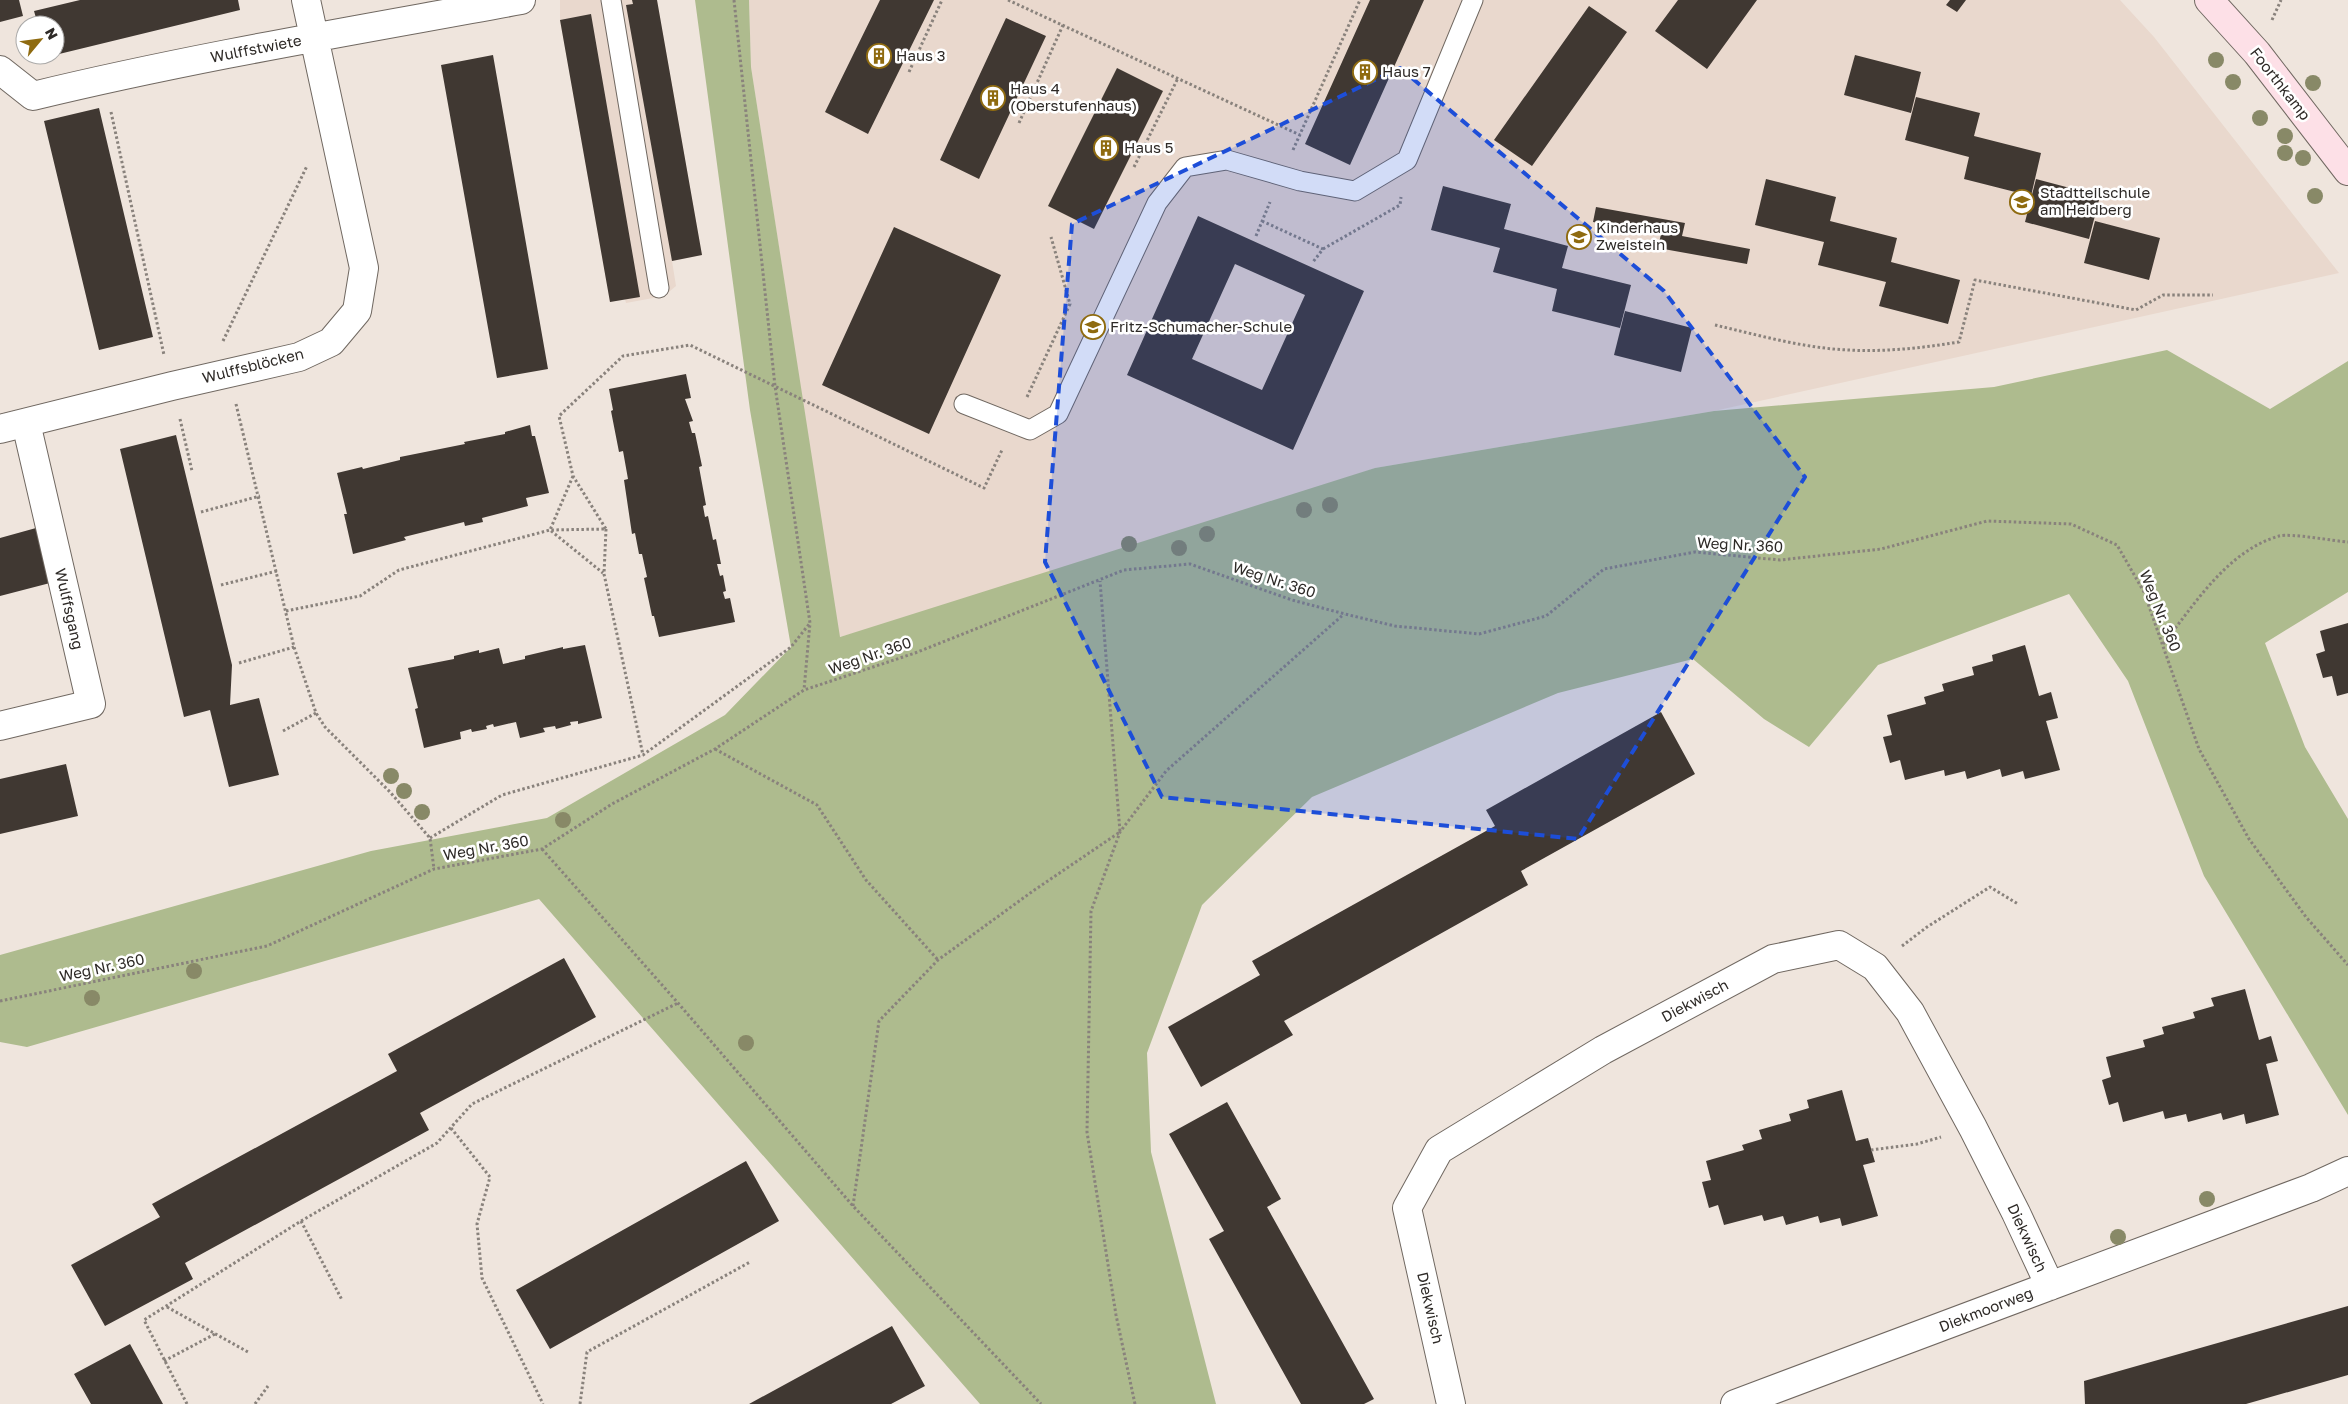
<svg xmlns="http://www.w3.org/2000/svg" width="2348" height="1404" font-family="'Golos Text',sans-serif">
	<style>
		.built { fill: #e9d8cd }
		.green { fill: #aebb8e }
		.building { fill: #403832; fill-rule: evenodd }
		.lines { fill: none; stroke-linecap: round; stroke-linejoin: round }
		.lane-casing { stroke: #706861; stroke-width: 21 }
		.street-casing { stroke: #706861; stroke-width: 30 }
		.secondary-casing { stroke: #706861; stroke-width: 30 }
		.path { stroke: #89827c; stroke-width: 3; stroke-dasharray: 2.5 2.5; stroke-linecap: butt }
		.lane { stroke: #fff; stroke-width: 19 }
		.street { stroke: #fff; stroke-width: 28 }
		.secondary { stroke: #fde0e7; stroke-width: 28 }
		.tree { fill: #888967 }
		.marked { fill: #1d4ed8; fill-opacity: 0.2; stroke: #1d4ed8; stroke-width: 4; stroke-dasharray: 10 6; stroke-linejoin: round }
		.labels { text-anchor: middle; stroke-width: 5; stroke-linejoin: round; paint-order: stroke }
		.street-label { font-size: 15px; fill: #2e2a27; stroke: #fff }
		.poi-label { font-size: 15px; fill: #2e2a27; stroke: #fff; text-anchor: start }
	</style>
	<rect width="100%" height="100%" fill="#efe5dd"/>
	<!-- built -->
	<path class="built" d="M560 0H657L702 255 672 261 676 286 664 296 626 303 625 299 610 302 560 20Z
		M749 0H2120L2154 37 2339 273 1714 411 1375 468 1054 582 839 637 751 67Z"/>
	<!-- green -->
	<path class="green" d="M695 0H749L751 67 840 637 1375 468 1714 411 1994 387 2167 350 2270 409 2348 361V592L2265 643 2305 747 2348 819V1115L2204 876 2128 681 2069 594 1878 665 1809 747 1764 719 1693 659 1558 693 1312 797 1202 905 1147 1053 1151 1152 1216 1404H980L539 899 27 1047 0 1042V955L371 851 547 818 725 715 791 647 750 410Z"/>
	<!-- building -->
	<path class="building" d="M0 0H19L23 16 0 22Z
		M80 0H238L240 10 55 55V25H38L34 11Z
		M632 0H657L702 255 672 261 626 5 633 4Z
		M880 0H934L868 134 825 112Z
		M1370 0H1424L1350 165 1305 144Z
		M1678 0H1757L1707 69 1655 31Z
		M1950 0H1966L1957 12 1946 5Z
		M1589 6 1627 32 1532 166 1494 140Z
		M591 14 640 297 610 302 560 20Z
		M1006 18 1046 36 979 179 940 160Z
		M493 55 548 369 497 378 441 65Z
		M1855 55 1921 72 1911 113 1844 95Z
		M1117 68 1163 91 1094 229 1048 206Z
		M1916 97 1980 113 1974 136 2041 153 2031 196 1964 179 1969 157 1905 140Z
		M99 108 153 337 99 350 44 121Z
		M1766 179 1836 197 1830 221 1897 238 1891 262 1960 280 1948 324 1879 306 1886 282 1818 265 1824 242 1755 225Z
		M2036 179 2100 196 2089 239 2025 222Z
		M1443 186 1511 204 1504 229 1568 246 1562 268 1631 285 1620 328 1552 311 1557 289 1493 272 1500 248 1431 230Z
		M1596 207 1685 223 1682 236 1750 249 1747 264 1658 248 1661 234 1593 222Z
		M1198 216 1364 291 1293 450 1127 375ZM1235 264 1305 295 1262 390 1192 359Z
		M2095 221 2160 238 2149 280 2084 263Z
		M894 227 1001 275 929 434 822 385Z
		M1625 311 1692 328 1681 372 1614 355Z
		M686 374 691 398 685 399 693 421 689 422 692 433H695L702 466 699 467 706 505 703 506 705 517 708 516 713 540 716 539 721 564H717L720 576 723 575 726 591 723 592 725 599 730 598 735 622 659 637 654 616H652L644 578 647 577 642 554H639L635 533 632 534 624 480 628 479 623 451 619 452 611 411 613 410 609 389Z
		M530 425 532 436H535L549 493 526 498 528 506 482 518 483 522 465 526 464 522 404 537 406 540 353 554 344 514H347L337 473 362 467 363 469 400 460V457L465 444 464 442 505 434V432Z
		M176 435 232 665 230 705 259 698 279 775 229 787 210 710 184 717 120 449Z
		M36 528 50 583 0 596V538Z
		M2348 623V693L2337 696 2332 676 2323 678 2316 654 2325 651 2320 631Z
		M585 645 602 718 578 724V721L570 722 571 725 556 729 555 726 543 728 545 732 520 738 516 722 494 727 493 724 486 726 487 729 472 732 471 729 460 732 461 739 424 748 415 709 418 708 408 668 454 659V656L479 650V653L499 648 503 664 525 659V656L563 647V649Z
		M2025 645 2039 696 2051 692 2058 718 2046 721 2060 770 2025 779 2023 771 2002 777 2000 769 1967 779 1965 771 1945 776 1944 770 1905 780 1900 760 1890 763 1883 737 1892 735 1887 715 1926 704 1924 697 1944 691 1942 684 1974 675 1972 667 1993 661 1992 655Z
		M1661 712 1695 774 1521 871 1528 885 1284 1021 1293 1035 1201 1087 1168 1027 1260 975 1252 961 1495 826 1486 810Z
		M66 764 78 816 0 834V779Z
		M564 958 596 1017 420 1113 429 1130 185 1263 193 1279 105 1326 71 1265 160 1217 152 1204 397 1071 388 1054Z
		M2245 989 2259 1040 2271 1036 2278 1061 2266 1064 2279 1115 2246 1124 2244 1114 2223 1120 2221 1113 2188 1122 2186 1114 2165 1119 2163 1111 2123 1122 2118 1102 2109 1105 2102 1080 2111 1077 2106 1057 2145 1047 2143 1040 2164 1034 2162 1027 2195 1018 2193 1012 2214 1006 2211 998Z
		M1842 1090 1856 1141 1868 1138 1875 1162 1863 1165 1878 1216 1842 1226 1840 1218 1820 1223 1818 1216 1786 1225 1783 1216 1764 1221 1762 1215 1724 1225 1718 1205 1709 1208 1702 1182 1711 1180 1706 1161 1744 1150 1742 1145 1762 1139 1759 1130 1791 1121 1789 1114 1809 1108 1807 1100Z
		M1227 1102 1281 1199 1267 1207 1374 1399 1364 1404H1301L1209 1239 1224 1231 1169 1134Z
		M746 1161 779 1221 550 1349 516 1290Z
		M2348 1306V1375L2246 1404H2085L2084 1381Z
		M892 1326 925 1386 891 1404H749Z
		M130 1344 163 1404H91L74 1374Z"/>
	<g class="lines">
		<defs>
			<path id="lane" d="M611 0 659 288
				M964 404 1030 430 1058 414 1157 203 1185 167 1227 160 1300 181 1355 191 1407 160 1473 0"/>
			<path id="street" d="M0 70 33 96C194 57 358 30 521 0
				M0 429 172 386 299 357 331 342 357 311 364 268 306 0
				M0 726 91 704 26 423
				M1451 1404 1407 1208 1439 1150 1603 1050 1773 959 1839 945 1875 967 1910 1012 1973 1128 2016 1213 2050 1286
				M1735 1404 2311 1188 2348 1171"/>
			<path id="secondary" d="M2209 0 2257 53 2348 171"/>
		</defs>
		<!-- lane casing -->
		<use href="#lane" class="lane-casing"/>
		<!-- street casing -->
		<use href="#street" class="street-casing"/>
		<!-- secondary casing -->
		<use href="#secondary" class="secondary-casing"/>
		<!-- path -->
		<path class="path" d="M734 0 775 386 810 623 804 690
			M1008 0 1300 135
			M2272 20 2281 0
			M909 72 942 0
			M111 112 164 355
			M1019 123 1063 25
			M1293 150 1360 0
			M1134 167 1178 78
			M1262 221 1323 249 1313 262
			M1256 236 1270 202
			M1323 249 1400 205 1401 197
			M1715 325C1758 335 1803 348 1848 350 1885 352 1922 348 1959 342L1975 280 2136 310 2163 295H2213
			M223 341 307 166
			M1027 397 1070 304 1051 237
			M236 404 294 647 316 713 325 727 390 792 430 838 434 869
			M180 419 192 471
			M573 476 550 530 603 573
			M201 512 260 496
			M606 529 604 574 643 755
			M221 585 277 571
			M286 611 360 596 399 570 550 530 606 529 573 476 559 416 623 356 690 345 984 488 1002 450
			M2163 644C2195 604 2227 551 2279 536 2291 533 2334 541 2348 542
			M239 663 294 647
			M283 731 316 713
			M715 749 817 805 866 880 938 960
			M430 838 502 795 643 755 791 647 810 623
			M542 849 678 1003 853 1206 1041 1404
			M1902 946 1927 927 1990 887 2018 904
			M0 1001 267 946 434 869 542 849 612 804 715 749 804 690 915 653 1124 570 1190 564 1292 600 1345 614 1395 626 1479 634 1546 616 1604 569 1695 552 1780 560 1881 549 1987 521 2071 524 2117 545 2144 592 2199 749 2249 839 2306 917 2348 965
			M451 1128 490 1177 477 1224 482 1278 543 1404
			M1871 1150 1917 1144 1941 1137
			M853 1206 879 1021 938 960 1033 891 1120 832 1100 581
			M301 1221 342 1300
			M167 1307 248 1352
			M164 1361 215 1334
			M187 1404 144 1320 301 1221 437 1143 472 1104 678 1003
			M255 1404 268 1386
			M580 1404 587 1352 750 1262
			M1135 1404 1116 1315 1087 1132 1091 911 1120 832 1166 771 1344 614"/>
		<!-- lane -->
		<use href="#lane" class="lane"/>
		<!-- street -->
		<use href="#street" class="street"/>
		<!-- secondary -->
		<use href="#secondary" class="secondary"/>
	</g>
	<!-- trees -->
	<g class="tree">
		<circle cx="2216" cy="60" r="8"/>
		<circle cx="2233" cy="82" r="8"/>
		<circle cx="2313" cy="83" r="8"/>
		<circle cx="2260" cy="118" r="8"/>
		<circle cx="2285" cy="136" r="8"/>
		<circle cx="2285" cy="153" r="8"/>
		<circle cx="2303" cy="158" r="8"/>
		<circle cx="2315" cy="196" r="8"/>
		<circle cx="1330" cy="505" r="8"/>
		<circle cx="1304" cy="510" r="8"/>
		<circle cx="1207" cy="534" r="8"/>
		<circle cx="1129" cy="544" r="8"/>
		<circle cx="1179" cy="548" r="8"/>
		<circle cx="391" cy="776" r="8"/>
		<circle cx="404" cy="791" r="8"/>
		<circle cx="422" cy="812" r="8"/>
		<circle cx="563" cy="820" r="8"/>
		<circle cx="194" cy="971" r="8"/>
		<circle cx="92" cy="998" r="8"/>
		<circle cx="746" cy="1043" r="8"/>
		<circle cx="2207" cy="1199" r="8"/>
		<circle cx="2118" cy="1237" r="8"/>
	</g>
	<!-- marked area -->
	<path class="marked" d="M1400 68 1664 291 1805 477 1578 839 1162 797 1045 562 1072 224Z"/>
	<!-- icons -->
	<defs>
		<symbol id="building-ring" viewBox="-11 -11 22 22"><circle r="9.5" fill="#fff" stroke="#8f6b10" stroke-width="1.5"/><path d="M-4-6H4V6H1V3H-1V6H-4ZM-2.5-4.3h1.7v1.8h-1.7ZM.8-4.3h1.7v1.8H.8ZM-2.5-1h1.7V.8h-1.7ZM.8-1h1.7V.8H.8Z" fill="#8f6b10"/></symbol>
		<symbol id="school-ring" viewBox="-11 -11 22 22"><circle r="9.5" fill="#fff" stroke="#8f6b10" stroke-width="1.5"/><path d="M0-5L7-2L0 1L-7-2ZM-4 1L0 2.5L4 1V4Q0 6-4 4Z" fill="#8f6b10"/></symbol>
	</defs>
	<g fill-rule="evenodd">
		<use href="#building-ring" x="865" y="42" width="28" height="28"/>
		<use href="#building-ring" x="1351" y="58" width="28" height="28"/>
		<use href="#building-ring" x="979" y="84" width="28" height="28"/>
		<use href="#building-ring" x="1092" y="134" width="28" height="28"/>
		<use href="#school-ring" x="2008" y="188" width="28" height="28"/>
		<use href="#school-ring" x="1565" y="223" width="28" height="28"/>
		<use href="#school-ring" x="1079" y="313" width="28" height="28"/>
	</g>
	<g class="labels">
		<!-- street labels -->
		<g class="street-label">
			<text transform="translate(256 49) rotate(-11)" y="5">Wulffstwiete</text>
			<text transform="translate(2280 84) rotate(52)" y="5">Foorthkamp</text>
			<text transform="translate(253 366) rotate(-14)" y="5">Wulffsblöcken</text>
			<text transform="translate(1740 545) rotate(3)" y="5">Weg Nr. 360</text>
			<text transform="translate(1274 580) rotate(18)" y="5">Weg Nr. 360</text>
			<text transform="translate(69 609) rotate(77)" y="5">Wulffsgang</text>
			<text transform="translate(2160 611) rotate(68)" y="5">Weg Nr. 360</text>
			<text transform="translate(870 656) rotate(-19)" y="5">Weg Nr. 360</text>
			<text transform="translate(486 848) rotate(-10)" y="5">Weg Nr. 360</text>
			<text transform="translate(102 968) rotate(-12)" y="5">Weg Nr. 360</text>
			<text transform="translate(1695 1001) rotate(-28)" y="5">Diekwisch</text>
			<text transform="translate(2027 1238) rotate(65)" y="5">Diekwisch</text>
			<text transform="translate(1430 1308) rotate(77)" y="5">Diekwisch</text>
			<text transform="translate(1986 1310) rotate(-21)" y="5">Diekmoorweg</text>
		</g>
		<!-- poi labels -->
		<g class="poi-label">
			<text x="896" y="61">Haus 3</text>
			<text x="1382" y="77">Haus 7</text>
			<text x="1010" y="94">Haus 4<tspan x="1010" dy="17">(Oberstufenhaus)</tspan></text>
			<text x="1124" y="153">Haus 5</text>
			<text x="2040" y="198">Stadtteilschule<tspan x="2040" dy="17">am Heidberg</tspan></text>
			<text x="1596" y="233">Kinderhaus<tspan x="1596" dy="17">Zweistein</tspan></text>
			<text x="1110" y="332">Fritz-Schumacher-Schule</text>
		</g>
	</g>
	<!-- north arrow -->
	<g transform="translate(40 40) rotate(61)"><circle r="24" fill="#ffffff" stroke="#abaaa9"/>
	<path d="M0-4L9 19L0 12L-9 19Z" fill="#8f6b10"/>
	<text y="-8" font-size="14" font-weight="bold" text-anchor="middle" fill="#2e2a27">N</text>
	</g>
</svg>
